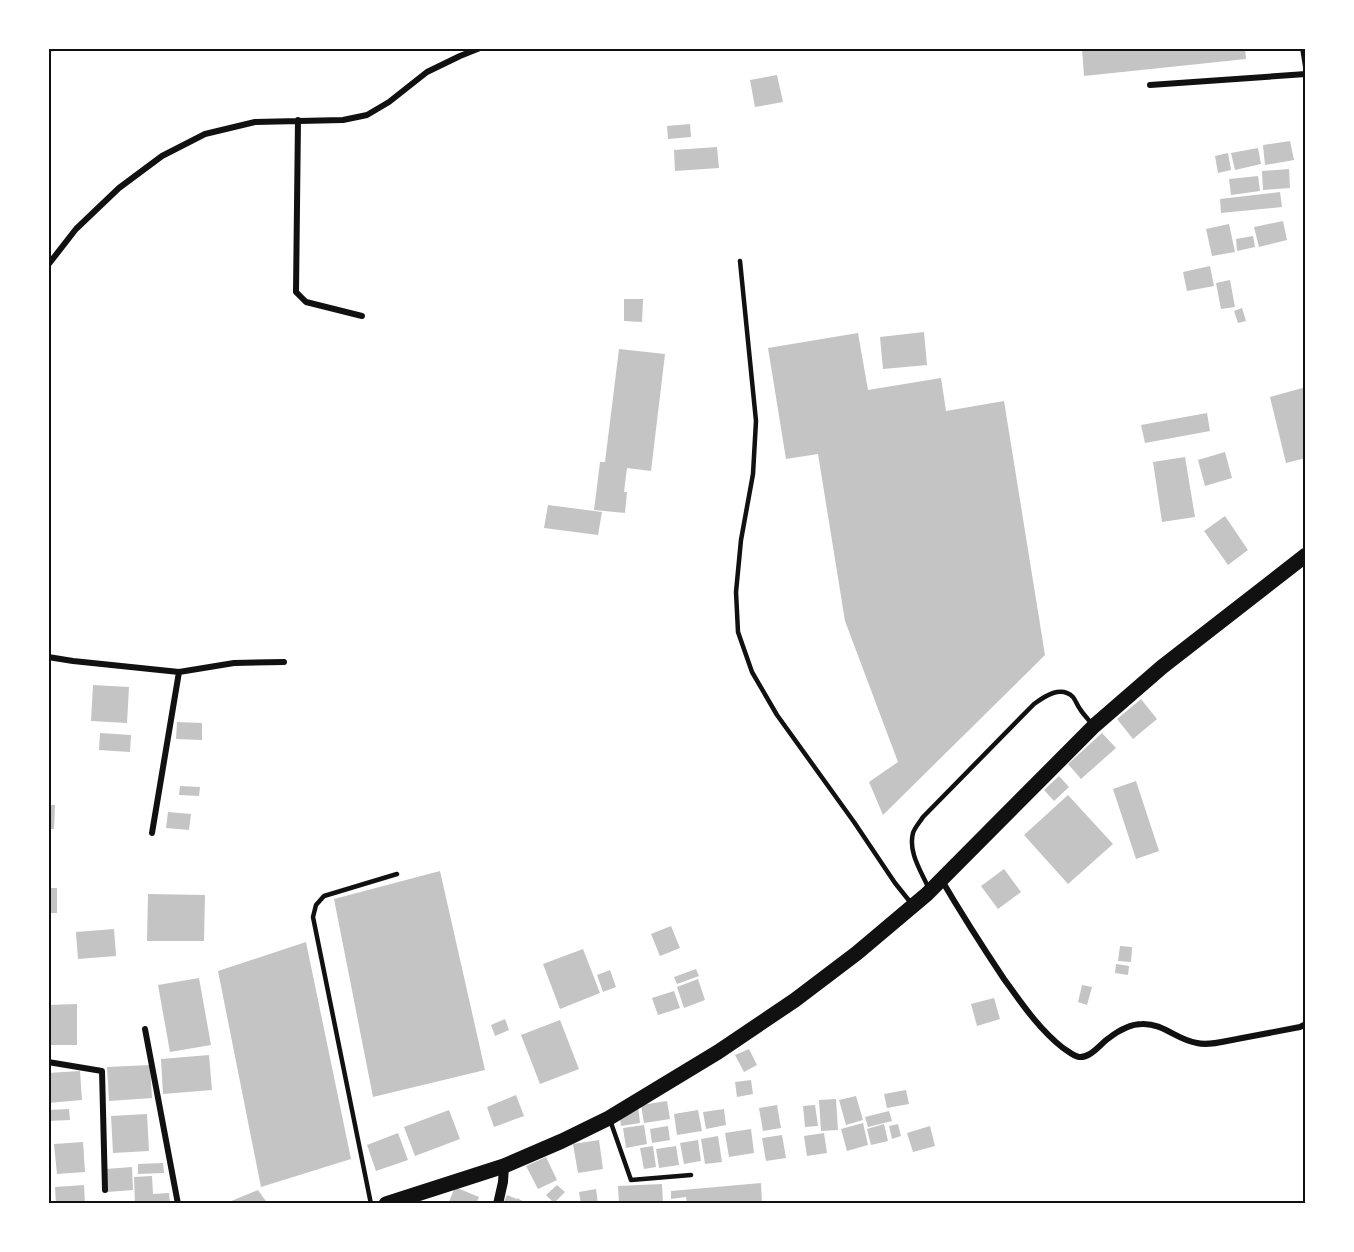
<svg xmlns="http://www.w3.org/2000/svg" width="1354" height="1252" font-family="'PT Sans Narrow',sans-serif">
	<style>
		.lines { fill: none; stroke-linecap: round; stroke-linejoin: round }
		.stream { stroke: #d9d9d9; stroke-width: 5 }
		.building { fill: #c4c4c4 }
		.service { stroke: #111; stroke-width: 4.5 }
		.minor { stroke: #111; stroke-width: 6 }
		.tertiary { stroke: #111; stroke-width: 10 }
		.primary { stroke: #111; stroke-width: 15 }
		.neatline { fill: none; stroke: #111; stroke-width: 2 }
	</style>
	<rect width="100%" height="100%" fill="#fff"/>
	<g class="lines">
		<!-- stream -->
		<path class="stream" d="M48 52 54 48"/>
	</g>
	<!-- building -->
	<path class="building" d="M1082 48H1245L1246 59 1084 76Z
		M777 75 783 102 755 107 750 80Z
		M690 124 691 137 668 139 667 126Z
		M1290 141 1294 160 1265 165 1263 145Z
		M717 147 719 168 675 171 674 150Z
		M1258 148 1261 164 1235 170 1231 153Z
		M1228 153 1231 170 1218 173 1215 156Z
		M1289 169 1290 188 1263 190 1262 171Z
		M1258 176 1260 191 1231 195 1229 179Z
		M1280 192 1282 207 1221 213 1220 199Z
		M1283 221 1287 240 1259 247 1254 227Z
		M1229 224 1235 252 1212 256 1206 229Z
		M1253 236 1255 247 1237 251 1236 239Z
		M1210 266 1214 286 1187 291 1183 272Z
		M1230 280 1235 307 1221 309 1216 283Z
		M624 299H643L642 322 624 321Z
		M1242 308 1246 321 1238 323 1234 311Z
		M924 332 927 365 883 369 880 337Z
		M858 333 868 390 941 378 946 411 1004 401 1045 655 883 815 869 782 898 762 845 621 818 454 786 459 768 348Z
		M619 349 665 354 651 471 627 468 624 492H627L625 513 594 510 600 462H605Z
		M1306 387V458L1286 463 1270 397Z
		M1207 413 1210 431 1145 443 1141 425Z
		M1225 452 1232 478 1205 486 1198 460Z
		M1185 457 1195 517 1162 522 1153 462Z
		M548 505 602 512 598 535 544 528Z
		M1225 516 1248 550 1228 565 1204 531Z
		M93 685 129 687 127 723 91 721Z
		M1141 699 1157 719 1133 739 1117 719Z
		M177 722 202 723V740L176 739Z
		M100 733 131 735 130 752 99 750Z
		M1102 733 1116 748 1081 779 1068 764Z
		M1059 776 1069 787 1054 801 1044 790Z
		M1136 781 1159 851 1136 859 1113 789Z
		M180 786 200 787 199 796 179 795Z
		M1068 795 1113 844 1068 884 1024 835Z
		M48 805H55L54 829H48Z
		M168 812 191 814 189 830 166 828Z
		M1004 869 1021 892 998 909 981 886Z
		M440 871 485 1070 373 1097 334 899Z
		M48 888H57V913H48Z
		M148 894 205 895 204 941H147Z
		M671 926 680 948 660 956 651 934Z
		M114 929 116 956 78 959 76 932Z
		M306 942 351 1159 261 1187 218 971Z
		M1120 946 1132 947 1131 962 1118 961Z
		M583 949 600 993 560 1009 543 964Z
		M1116 964 1129 966 1128 975 1115 973Z
		M696 969 699 976 677 984 674 977Z
		M610 970 616 987 603 992 597 975Z
		M199 978 211 1045 170 1052 158 985Z
		M698 979 705 1000 684 1008 677 987Z
		M1082 985 1092 987 1087 1005 1078 1002Z
		M674 991 680 1008 658 1015 652 998Z
		M994 998 1000 1019 977 1026 971 1004Z
		M77 1004V1045H48V1005Z
		M505 1019 509 1030 495 1036 491 1025Z
		M560 1020 579 1069 540 1084 521 1035Z
		M749 1049 757 1065 744 1072 735 1055Z
		M209 1055 212 1090 163 1094 161 1059Z
		M150 1065 152 1098 109 1101 107 1067Z
		M80 1071 82 1100 48 1103V1073Z
		M751 1080 753 1094 737 1097 735 1082Z
		M906 1090 909 1104 887 1108 884 1094Z
		M516 1095 524 1116 494 1127 487 1107Z
		M856 1096 863 1120 846 1125 839 1100Z
		M836 1099 838 1130 821 1131 819 1100Z
		M667 1101 670 1119 644 1123 641 1105Z
		M777 1105 781 1128 763 1131 759 1108Z
		M815 1105 818 1126 805 1127 803 1106Z
		M638 1106 640 1123 621 1126 620 1118Z
		M69 1109 70 1120 48 1121V1110Z
		M724 1109 726 1125 706 1129 703 1112Z
		M449 1110 460 1139 415 1156 404 1127Z
		M698 1110 702 1131 677 1135 674 1114Z
		M889 1111 892 1121 868 1127 865 1117Z
		M147 1114 149 1151 113 1153 111 1116Z
		M863 1123 868 1145 847 1151 841 1129Z
		M884 1124 888 1141 871 1145 867 1129Z
		M898 1124 901 1136 892 1139 889 1126Z
		M644 1125 647 1144 626 1148 623 1128Z
		M668 1126 670 1140 652 1143 650 1129Z
		M930 1126 935 1146 913 1152 907 1133Z
		M751 1129 754 1153 729 1157 725 1133Z
		M398 1133 408 1160 376 1171 367 1145Z
		M824 1133 827 1153 807 1156 804 1136Z
		M782 1135 786 1158 766 1161 762 1138Z
		M718 1136 722 1162 705 1164 701 1139Z
		M599 1140 603 1169 578 1173 573 1144Z
		M698 1140 701 1161 684 1164 680 1143Z
		M83 1142 85 1172 57 1174 54 1144Z
		M653 1146 656 1167 644 1169 640 1148Z
		M676 1146 679 1165 659 1168 656 1149Z
		M546 1157 557 1180 538 1189 526 1166Z
		M163 1163 164 1173 138 1174V1164Z
		M132 1167 133 1190 107 1192 106 1169Z
		M152 1176 153 1194 169 1193 170 1204H135L134 1177Z
		M761 1183 762 1204H687L686 1197 671 1199V1191Z
		M662 1184 663 1204H619L618 1186Z
		M84 1185 85 1204H56L55 1187Z
		M557 1185 565 1192 554 1203 546 1195Z
		M455 1187 479 1197 476 1204H448Z
		M596 1189 598 1204H581L579 1192Z
		M258 1190 268 1204H224Z
		M507 1195 517 1199V1198L528 1204H503Z
		M842 1201V1204H805V1202Z"/>
	<g class="lines">
		<!-- service -->
		<path class="service" d="M740 261 756 421 753 474 741 540 736 592 738 632 752 672 777 715 854 822 895 883 911 903
			M928 887C921 871 908 852 913 833 915 827 920 822 923 817L1034 704C1045 696 1061 685 1073 697 1076 701 1077 705 1080 709 1083 714 1088 719 1092 724
			M610 1120 631 1180 691 1175
			M371 1204 313 917 316 905 324 896 397 874"/>
		<!-- minor -->
		<path class="minor" d="M1303 48 1306 67
			M1150 85 1306 74
			M298 120 296 292 306 302 362 316
			M48 265 76 229 119 188 162 156 205 134 255 122 343 120 367 115 389 102 427 72 460 56 480 48
			M48 657 73 661 179 672 234 663 284 662
			M152 833 179 672
			M941 879C961 913 982 946 1004 979 1022 1004 1039 1029 1063 1048 1068 1051 1073 1056 1079 1057 1091 1058 1100 1044 1109 1038 1118 1031 1131 1024 1142 1024 1163 1023 1177 1040 1197 1043 1209 1046 1225 1041 1237 1039 1258 1035 1279 1031 1300 1027L1306 1024
			M145 1029 178 1204
			M48 1062 102 1071 105 1190"/>
		<!-- tertiary -->
		<path class="tertiary" d="M498 1204 503 1182 504 1166"/>
		<!-- primary -->
		<path class="primary" d="M386 1204 504 1166 562 1141 609 1118 718 1052 795 1000 857 953 927 894 1094 726 1162 667 1306 555"/>
	</g>
	<!-- border -->
	<rect width="1354" height="1252" fill="none" stroke="#ffffff" stroke-width="99"/>
	<rect x="50" y="50" width="1254" height="1152" class="neatline"/>
</svg>
